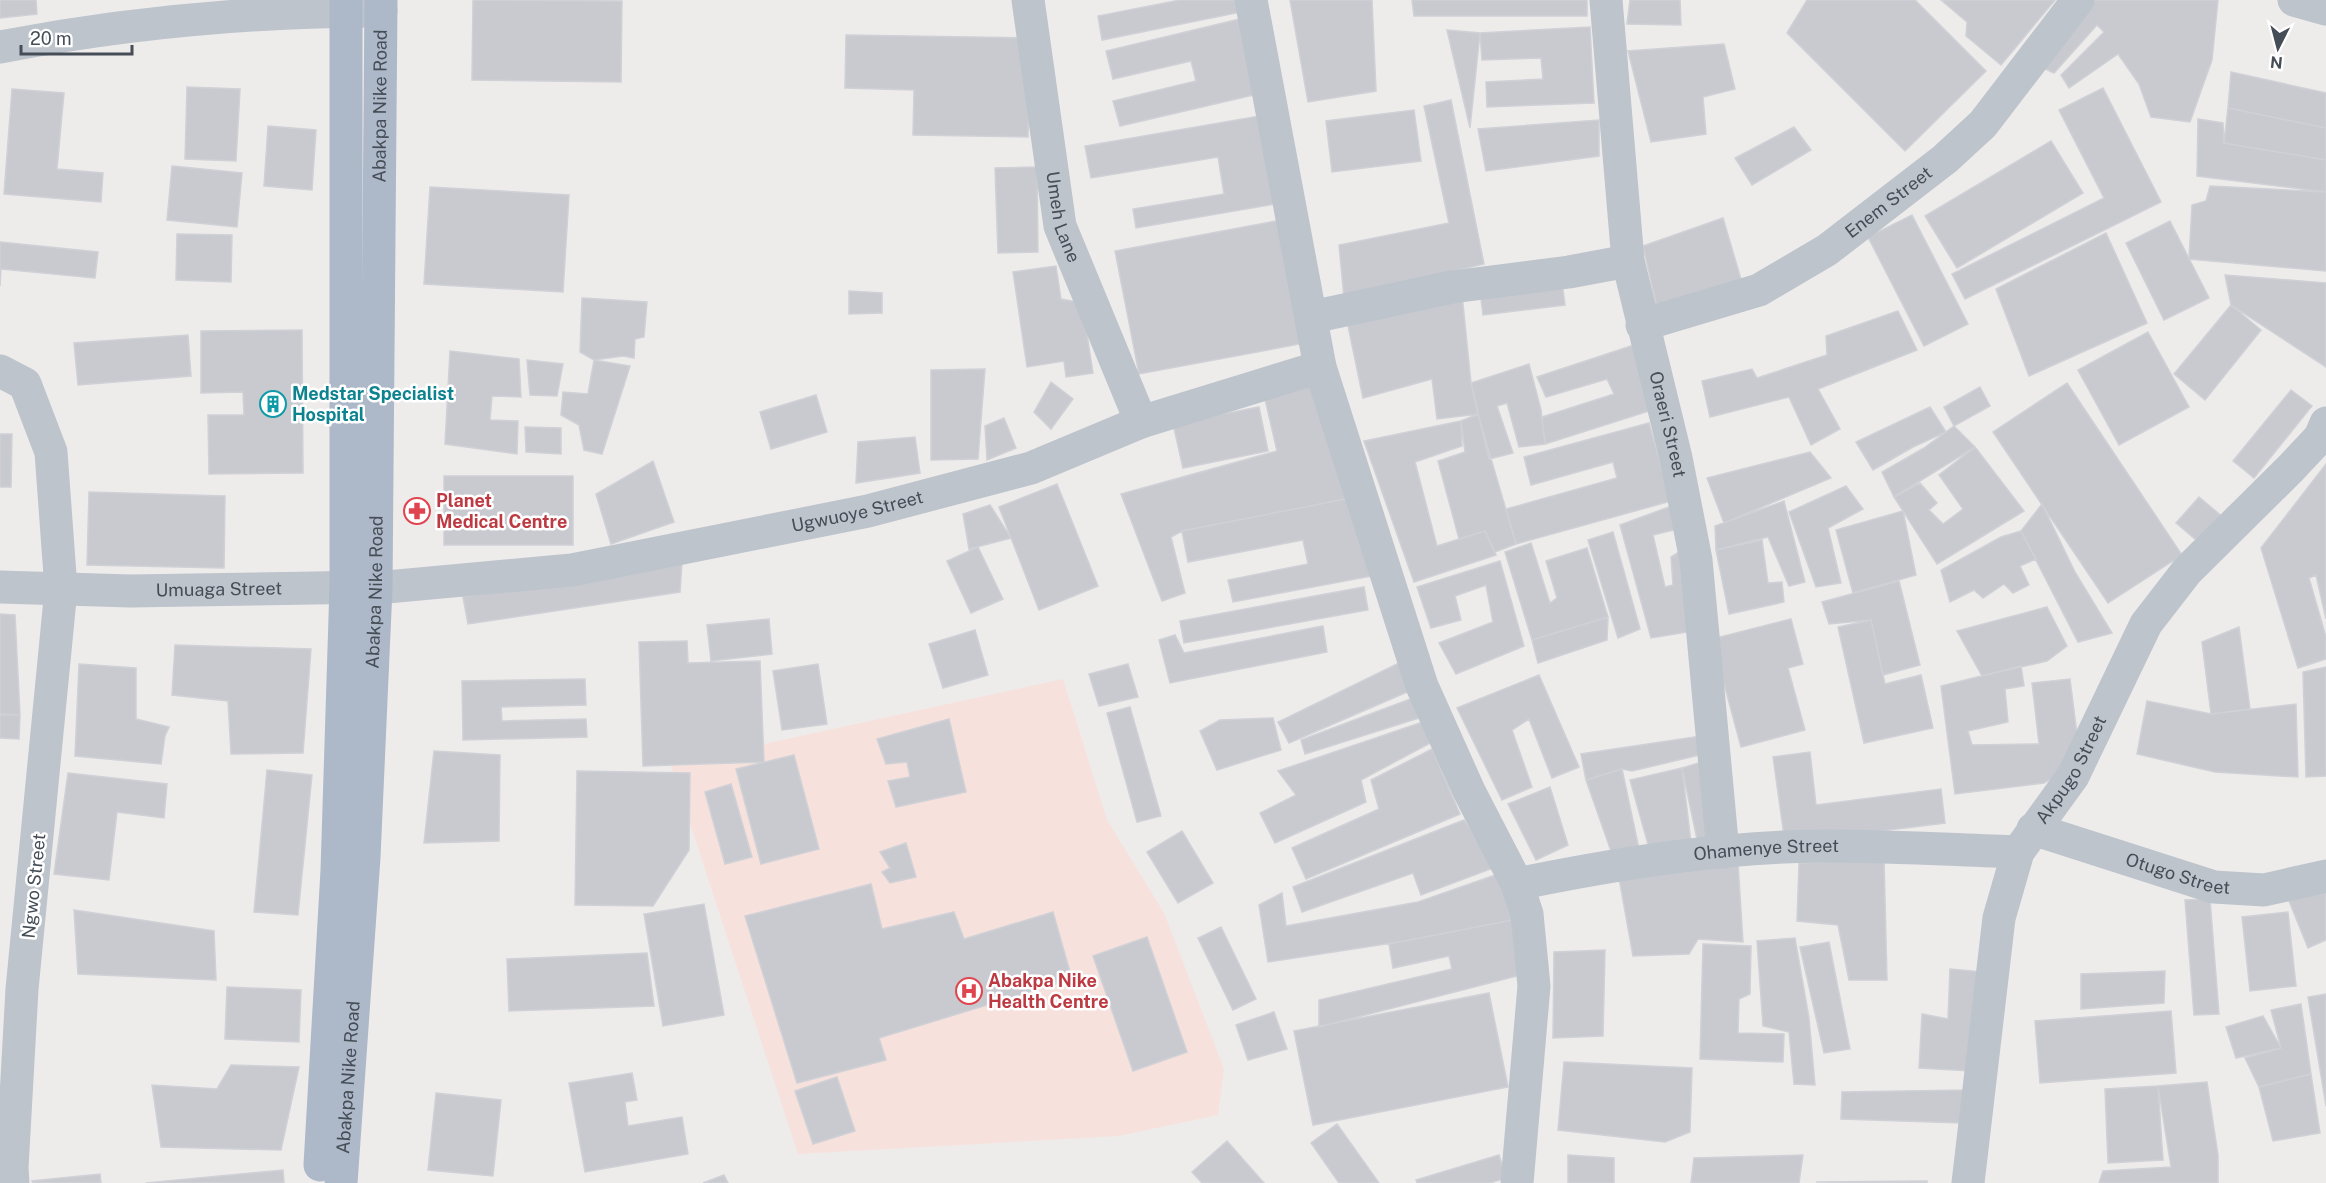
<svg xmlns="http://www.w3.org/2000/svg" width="2326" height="1183" font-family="'Public Sans',sans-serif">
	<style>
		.medical { fill: #f7e1dc }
		.building { fill: #c8cad0; stroke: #cfd1d6; stroke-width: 1.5 }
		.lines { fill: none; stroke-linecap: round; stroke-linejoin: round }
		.minor { stroke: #bdc4cc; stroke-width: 33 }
		.tertiary { stroke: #bdc4cc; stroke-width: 33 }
		.primary { stroke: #adb8c8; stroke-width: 33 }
		.labels { text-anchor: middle; stroke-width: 5; stroke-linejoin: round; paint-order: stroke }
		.street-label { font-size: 18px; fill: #454d56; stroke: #fff }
		.culture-label { font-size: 18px; font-weight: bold; fill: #0d838f; stroke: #fff; text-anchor: start }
		.health-label { font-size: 18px; font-weight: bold; fill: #be3a42; stroke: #fff; text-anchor: start }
	</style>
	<rect width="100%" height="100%" fill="#eeebeb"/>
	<!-- medical -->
	<path class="medical" d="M1063 679 1107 820 1164 913 1224 1069 1218 1115 1118 1136 798 1154 670 762 705 757Z"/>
	<!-- building -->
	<path class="building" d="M0 0H36L37 14 0 18Z
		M473 0 622 1 621 82 472 80Z
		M1180 0H1238L1241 12 1102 40 1098 16Z
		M1290 0H1372L1376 91 1308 102Z
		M1412 0H1587V16H1414Z
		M1630 0H1680L1681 25 1627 24Z
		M1807 0H1915L1986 71 1905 151 1787 33Z
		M1941 0H2055L2001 65 1966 36 1967 22Z
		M2091 0H2218L2212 60 2190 122 2151 117 2139 84 2118 54 2069 88 2061 75 2104 32 2097 25 2054 73 2041 67Z
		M1240 19 1258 94 1120 126 1113 101 1196 81 1191 61 1113 79 1106 51Z
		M1590 27 1594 103 1487 107 1486 82 1543 79 1541 58 1482 60 1480 33Z
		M1447 30 1480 33 1470 128Z
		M846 35 1030 38 1028 137 913 135 914 90 845 88Z
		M1724 44 1735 89 1703 97 1706 134 1651 142 1628 51Z
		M2231 72 2326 93V128L2228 108Z
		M187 87 240 89 236 161 185 159Z
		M2103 88 2161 202 1965 299 1952 274 2104 198 2059 110Z
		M12 89 64 93 57 169 103 173 101 202 4 194Z
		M1451 100 1484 264 1344 297 1339 245 1449 223 1424 106Z
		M2228 108 2326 128V160L2224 143Z
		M1414 110 1421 161 1332 172 1326 121Z
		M1265 115 1280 203 1136 228 1133 209 1224 194 1218 157 1091 178 1085 146Z
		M2198 119 2223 123 2224 143 2326 160V192L2197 176Z
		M1599 120V156L1486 171 1478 129Z
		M268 126 316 130 312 190 264 186Z
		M1794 127 1811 150 1752 185 1735 158Z
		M2051 141 2083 193 1957 268 1925 216Z
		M172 166 242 173 237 227 167 220Z
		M1037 167 1038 252 998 253 995 168Z
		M2210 186 2326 192V271L2189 259 2192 205 2206 201Z
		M430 187 569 195 563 292 424 284Z
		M1912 215 1968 324 1924 346 1868 237Z
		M1723 218 1743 286 1658 313 1643 246Z
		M1281 220 1305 343 1139 374 1115 251Z
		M2170 221 2209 298 2164 320 2126 243Z
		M2106 233 2147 323 2029 376 1996 289Z
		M177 234 232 235 231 282 176 280Z
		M0 242 98 252 95 278 1 269 0 286Z
		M1056 266 1061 299 1082 303 1093 373 1066 377 1064 361 1027 367 1013 272Z
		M2225 275 2326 283V367L2231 305Z
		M1562 282 1565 305 1483 315 1480 291Z
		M849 291 882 293V313L849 314Z
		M1462 294 1471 383 1478 414 1437 419 1432 379 1363 398 1347 321Z
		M582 298 647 302 644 337 635 339 634 358 623 356 594 360 580 352Z
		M2231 305 2261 330 2205 400 2174 374Z
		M1898 311 1917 350 1818 389 1840 429 1811 445 1789 397 1710 417 1702 381 1752 369 1757 378 1827 355 1826 336Z
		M302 330 303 473 209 474 208 415H244L243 392 201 393V331Z
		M2148 332 2189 407 2119 445 2078 370Z
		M188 335 191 376 78 385 74 343Z
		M1634 345 1649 411 1545 444 1542 417 1614 394 1607 379 1546 397 1537 377Z
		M450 351 519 359 521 397 492 396 490 420 518 421 517 454 445 444Z
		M527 360 563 364 557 396 530 395Z
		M594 360 630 366 602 454 584 450 579 425 561 415 563 392 588 394Z
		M1529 364 1541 410 1545 444 1519 447 1507 403 1497 406 1513 453 1489 459 1471 383Z
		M985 369 978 459 931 460V370Z
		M1313 380 1356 497 1182 531 1171 537 1185 593 1162 601 1121 494 1277 451 1264 395Z
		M1051 382 1073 399 1051 429 1034 412Z
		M2067 383 2182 555 2108 603 1993 432Z
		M1980 387 1990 406 1954 426 1944 407Z
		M2291 390 2312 406 2254 478 2233 461Z
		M816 395 827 432 771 449 760 412Z
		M1259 407 1268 451 1183 468 1173 424Z
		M1930 407 1946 432 1913 447 1873 470 1856 442Z
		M1478 414 1516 544 1495 552 1485 531 1459 539 1438 461 1465 452 1461 421Z
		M1004 418 1016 448 987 460 985 426Z
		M1461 421 1462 446 1415 462 1437 546 1485 531 1496 555 1414 582 1364 441Z
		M1649 423 1671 501 1516 544 1506 509 1617 478 1613 462 1531 485 1524 457Z
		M1954 426 1975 447 1894 497 1882 472 1924 448Z
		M525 427 561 428V454L526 452Z
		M0 434H12L11 487H0Z
		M915 437 920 473 856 483 858 442Z
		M1975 447 2024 511 1937 564 1894 497 1920 483 1937 503 1929 510 1943 524 1963 509 1939 475Z
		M1810 452 1831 478 1724 523 1707 478Z
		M653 461 674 522 611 544 596 494Z
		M2326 464V619L2316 575 2309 578 2326 637V659L2298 668 2261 548Z
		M444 476H573V545H444Z
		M1057 484 1098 586 1039 610 999 507Z
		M1846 486 1863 509 1828 528 1841 583 1816 587 1789 512Z
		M89 492 225 496 224 568 87 565Z
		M1356 497 1372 576 1233 602 1228 580 1308 564 1303 540 1188 562 1182 531Z
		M2199 497 2224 518 2202 545 2176 523Z
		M1784 501 1805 582 1789 586 1768 537 1716 550 1715 526Z
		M1677 504 1682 528 1653 535 1665 587 1673 585 1671 557 1684 549 1694 631 1651 638 1620 525Z
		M2042 504 2075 572 2112 633 2078 642 2021 531Z
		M990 505 1011 538 969 549 963 514Z
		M1903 511 1916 575 1853 593 1836 530Z
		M2021 531 2036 559 2020 566 2029 585 2013 593 2004 584 1983 598 1974 590 1950 602 1941 570 2001 537Z
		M1613 532 1640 629 1618 638 1588 540Z
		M1762 540 1768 583 1782 582 1784 602 1729 614 1716 550Z
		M1531 543 1550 603 1557 598 1546 561 1587 548 1608 617 1532 640 1505 552Z
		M978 547 1003 599 971 613 947 561Z
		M1500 561 1524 646 1456 674 1439 643 1493 622 1486 585 1455 596 1461 620 1431 628 1417 587Z
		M682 562 680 592 468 624 463 597Z
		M1899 581 1920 665 1883 675 1871 620 1829 624 1822 602Z
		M1364 587 1368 610 1184 643 1180 621Z
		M2047 607 2067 646 2047 661 1982 676 1957 631Z
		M0 614 15 615 20 715 0 714Z
		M1608 617 1607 640 1538 663 1532 640Z
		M769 619 772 654 711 661 707 625Z
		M1791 619 1803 664 1788 668 1805 730 1741 747 1712 639Z
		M1871 620 1885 684 1921 675 1933 728 1864 743 1838 627Z
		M1323 626 1327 652 1170 683 1159 640 1175 635 1184 653Z
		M2239 627 2250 709 2211 714 2202 642Z
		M975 630 988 675 943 688 929 644Z
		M687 641 688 663 760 661 764 762 643 766 639 642Z
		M175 645 311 649 303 753 231 754 228 701 172 695Z
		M1401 662 1414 689 1289 743 1278 722Z
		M79 664 136 668V719L169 727 165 736 161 764 75 756Z
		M818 664 827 724 782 730 773 671Z
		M1128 664 1138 697 1099 706 1089 674Z
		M2021 666 2024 686 2005 689 2008 722 1968 731 1972 745 2039 744 2032 683 2070 679 2079 750 2064 772 2044 783 1955 794 1941 686Z
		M2326 667V776L2306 777 2303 672Z
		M1539 675 1579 767 1552 778 1529 719 1512 730 1532 787 1502 800 1457 708Z
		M585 679 586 705 501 707 502 721 586 719 587 737 463 740 462 681Z
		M1413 698 1419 718 1305 754 1301 740Z
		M2147 701 2211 714 2296 704 2298 777 2215 772 2137 754Z
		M1130 707 1161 816 1137 822 1107 713Z
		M0 715H20L19 739 0 738Z
		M1273 718 1281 750 1217 770 1200 731 1220 720Z
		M949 719 966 792 896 807 888 781 910 777 907 762 886 764 877 739Z
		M1423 722 1434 741 1361 780 1366 802 1275 843 1260 813 1296 795 1278 771Z
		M1701 736 1704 754 1632 771 1622 769 1586 780 1581 754Z
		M1432 749 1460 814 1306 879 1292 848 1379 809 1371 780Z
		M434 751 500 755 499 841 424 843Z
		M1810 752 1816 805 1941 789 1945 823 1785 843 1773 757Z
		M794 755 819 849 761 864 736 769Z
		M1705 761 1714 841 1698 844 1682 768Z
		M1682 768 1691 842 1649 848 1630 780Z
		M1622 769 1639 849 1612 854 1586 780Z
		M267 770 312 775 298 915 254 912Z
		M577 771 690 773 689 850 653 906 575 905Z
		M68 773 167 784 164 818 117 812 109 880 54 874Z
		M731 784 752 857 725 864 705 792Z
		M1550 787 1568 845 1536 860 1508 804Z
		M1464 820 1496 867 1421 895 1413 873 1302 912 1293 887Z
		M1182 831 1213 883 1178 903 1147 852Z
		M906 843 916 877 890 883 882 872 890 868 880 852Z
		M1884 859 1887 980H1849L1838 925 1797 921 1799 863Z
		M1738 863 1743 942 1698 939 1689 954 1633 956 1619 878Z
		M1501 873 1518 919 1405 941 1268 962 1259 905 1282 893 1286 926 1418 902Z
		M871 884 882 929 954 912 964 939 1053 912 1072 979 879 1038 886 1060 797 1083 745 916Z
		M2326 886V940L2308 948 2289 901Z
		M2210 899 2219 1014 2194 1015 2185 900Z
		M704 904 724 1015 663 1026 644 914Z
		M74 910 214 931 216 980 78 974Z
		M2288 912 2296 986 2250 991 2242 917Z
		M1518 919 1517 976 1319 1027V1000L1452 969 1449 956 1393 968 1389 944Z
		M1221 927 1256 999 1233 1010 1198 938Z
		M1147 937 1187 1052 1133 1071 1093 956Z
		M1795 938 1809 1018 1815 1085 1794 1084 1789 1032 1763 1026 1757 941Z
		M1829 942 1850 1049 1824 1053 1800 947Z
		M1703 944 1751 946 1750 994 1739 999 1738 1033 1784 1034 1783 1062 1700 1059Z
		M1605 950 1603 1036 1553 1038 1554 952Z
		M647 953 654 1006 509 1011 507 959Z
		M1950 969 1982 972 1971 1071 1919 1068 1922 1014 1948 1019Z
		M2165 971 2164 1003 2081 1009V974Z
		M227 987 301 990 299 1042 225 1039Z
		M1489 993 1508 1087 1313 1125 1294 1031Z
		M2326 994V1106L2308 997Z
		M2301 1004 2311 1074 2259 1087 2245 1058 2281 1048 2271 1010Z
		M2171 1011 2176 1073 2040 1083 2035 1021Z
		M1274 1012 1287 1049 1248 1060 1236 1025Z
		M2263 1016 2281 1048 2236 1058 2226 1027Z
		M1564 1062 1692 1068 1690 1132 1665 1142 1558 1130Z
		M231 1065 299 1067 281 1150 161 1147 152 1085 217 1089Z
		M632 1073 637 1100 625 1102 628 1126 682 1117 688 1154 585 1172 569 1083Z
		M2311 1074 2320 1133 2273 1141 2259 1087Z
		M837 1077 855 1131 813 1144 795 1091Z
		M2207 1082 2218 1155V1183H2099L2103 1171 2171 1167 2158 1086Z
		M2158 1086 2163 1160 2108 1163 2105 1089Z
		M1967 1090 1962 1123 1841 1119 1842 1092Z
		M436 1093 501 1100 493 1176 428 1170Z
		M1337 1124 1379 1183H1339L1311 1143Z
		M1227 1141 1264 1183H1202L1192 1172Z
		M1499 1155 1506 1178 1490 1183H1417L1416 1180Z
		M1568 1155 1614 1158V1183H1568Z
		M1803 1155 1799 1183H1691L1694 1158Z
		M283 1170 284 1183H146Z
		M100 1174 101 1183H33L32 1181Z
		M724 1175 728 1183H703Z
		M1927 1181V1183L1816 1182Z"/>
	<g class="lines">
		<!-- minor -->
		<g class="minor">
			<path id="s1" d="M1028 0 1060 226 1141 422"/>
			<path d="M1251 0 1320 367 1422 686 1469 791 1517 884 1527 914 1534 986 1517 1183"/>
			<path id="s2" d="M1606 0 1628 261 1676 458 1696 560 1723 852"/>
			<path d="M2294 0 2326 9"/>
			<path d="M0 47C125 23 253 11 381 11"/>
			<path d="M1312 317 1452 287 1569 272 1628 261"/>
			<path id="s3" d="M1642 325 1759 290 1827 250 1945 159 1983 124 2078 0"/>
			<path d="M0 371 25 384 51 452 61 589 22 989 12 1168 13 1183"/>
			<path id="s4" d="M376 588 572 570 868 511 1031 468 1141 422 1320 367"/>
			<path id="s5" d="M2033 829 2214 887 2264 890 2326 876"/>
			<path id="s6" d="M1517 884C1620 863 1725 846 1830 846 1893 846 1956 850 2018 852"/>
			<path id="s7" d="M1968 1183 1999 918 2018 852 2073 776 2146 624 2187 571 2291 468 2320 437 2326 423"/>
		</g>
		<!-- tertiary -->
		<path class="tertiary" id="s8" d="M0 587 130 591 373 587"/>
		<!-- primary -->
		<g class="primary">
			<path d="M320 1165 337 871 346 586V0"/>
			<path id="s9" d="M341 1183 364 857 376 588 381 0"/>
		</g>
	</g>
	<!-- icons -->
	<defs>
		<symbol id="building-ring" viewBox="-11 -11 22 22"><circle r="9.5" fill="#fff" stroke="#0f9aa8" stroke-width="1.5"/><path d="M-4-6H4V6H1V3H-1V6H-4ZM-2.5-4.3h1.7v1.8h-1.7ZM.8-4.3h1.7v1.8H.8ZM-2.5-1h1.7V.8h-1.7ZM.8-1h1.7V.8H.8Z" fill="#0f9aa8"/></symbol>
		<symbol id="pharmacy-ring" viewBox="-11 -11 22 22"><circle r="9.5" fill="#fff" stroke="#e0444e" stroke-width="1.5"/><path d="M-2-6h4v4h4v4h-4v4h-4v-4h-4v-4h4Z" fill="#e0444e"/></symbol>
		<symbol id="hospital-ring" viewBox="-11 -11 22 22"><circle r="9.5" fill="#fff" stroke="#e0444e" stroke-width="1.5"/><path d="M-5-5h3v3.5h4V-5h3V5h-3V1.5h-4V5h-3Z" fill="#e0444e"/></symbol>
	</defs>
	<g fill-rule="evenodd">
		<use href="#building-ring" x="258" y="389" width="30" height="30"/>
		<use href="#pharmacy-ring" x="402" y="496" width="30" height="30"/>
		<use href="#hospital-ring" x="954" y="976" width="30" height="30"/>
	</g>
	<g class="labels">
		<!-- street labels -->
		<g class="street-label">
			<text dy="6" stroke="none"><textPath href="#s9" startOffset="1078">Abakpa Nike Road</textPath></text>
			<text dy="6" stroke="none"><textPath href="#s3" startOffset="279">Enem Street</textPath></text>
			<text dy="6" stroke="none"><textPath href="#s1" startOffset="220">Umeh Lane</textPath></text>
			<text dy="6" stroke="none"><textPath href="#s2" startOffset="430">Oraeri Street</textPath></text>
			<text dy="6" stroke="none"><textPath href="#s4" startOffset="488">Ugwuoye Street</textPath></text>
			<text dy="6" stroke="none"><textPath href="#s8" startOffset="219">Umuaga Street</textPath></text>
			<text dy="6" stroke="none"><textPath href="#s9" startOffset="592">Abakpa Nike Road</textPath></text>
			<text dy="6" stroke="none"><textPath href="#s7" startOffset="434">Akpugo Street</textPath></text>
			<text dy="6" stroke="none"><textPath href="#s6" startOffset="252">Ohamenye Street</textPath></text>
			<text dy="6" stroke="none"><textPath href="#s5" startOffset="152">Otugo Street</textPath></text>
			<text transform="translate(34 886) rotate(-84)" y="6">Ngwo Street</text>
			<text dy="6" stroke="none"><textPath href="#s9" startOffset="106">Abakpa Nike Road</textPath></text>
		</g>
		<!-- culture labels -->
		<g class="culture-label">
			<text x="292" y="400">Medstar Specialist<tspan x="292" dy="21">Hospital</tspan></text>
		</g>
		<!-- health labels -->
		<g class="health-label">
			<text x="436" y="507">Planet<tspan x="436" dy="21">Medical Centre</tspan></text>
			<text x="988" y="987">Abakpa Nike<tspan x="988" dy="21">Health Centre</tspan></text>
		</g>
	</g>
	<!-- north arrow -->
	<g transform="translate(2278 48) rotate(186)" stroke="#ffffff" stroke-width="4.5" paint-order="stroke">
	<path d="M0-4.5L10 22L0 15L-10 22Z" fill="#454d56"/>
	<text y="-9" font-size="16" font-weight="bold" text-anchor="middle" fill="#454d56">N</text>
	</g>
	<!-- scale -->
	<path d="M21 45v9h111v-9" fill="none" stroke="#454d56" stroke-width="3"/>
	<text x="30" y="45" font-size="18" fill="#454d56" stroke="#ffffff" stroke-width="4.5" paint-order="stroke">20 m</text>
</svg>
